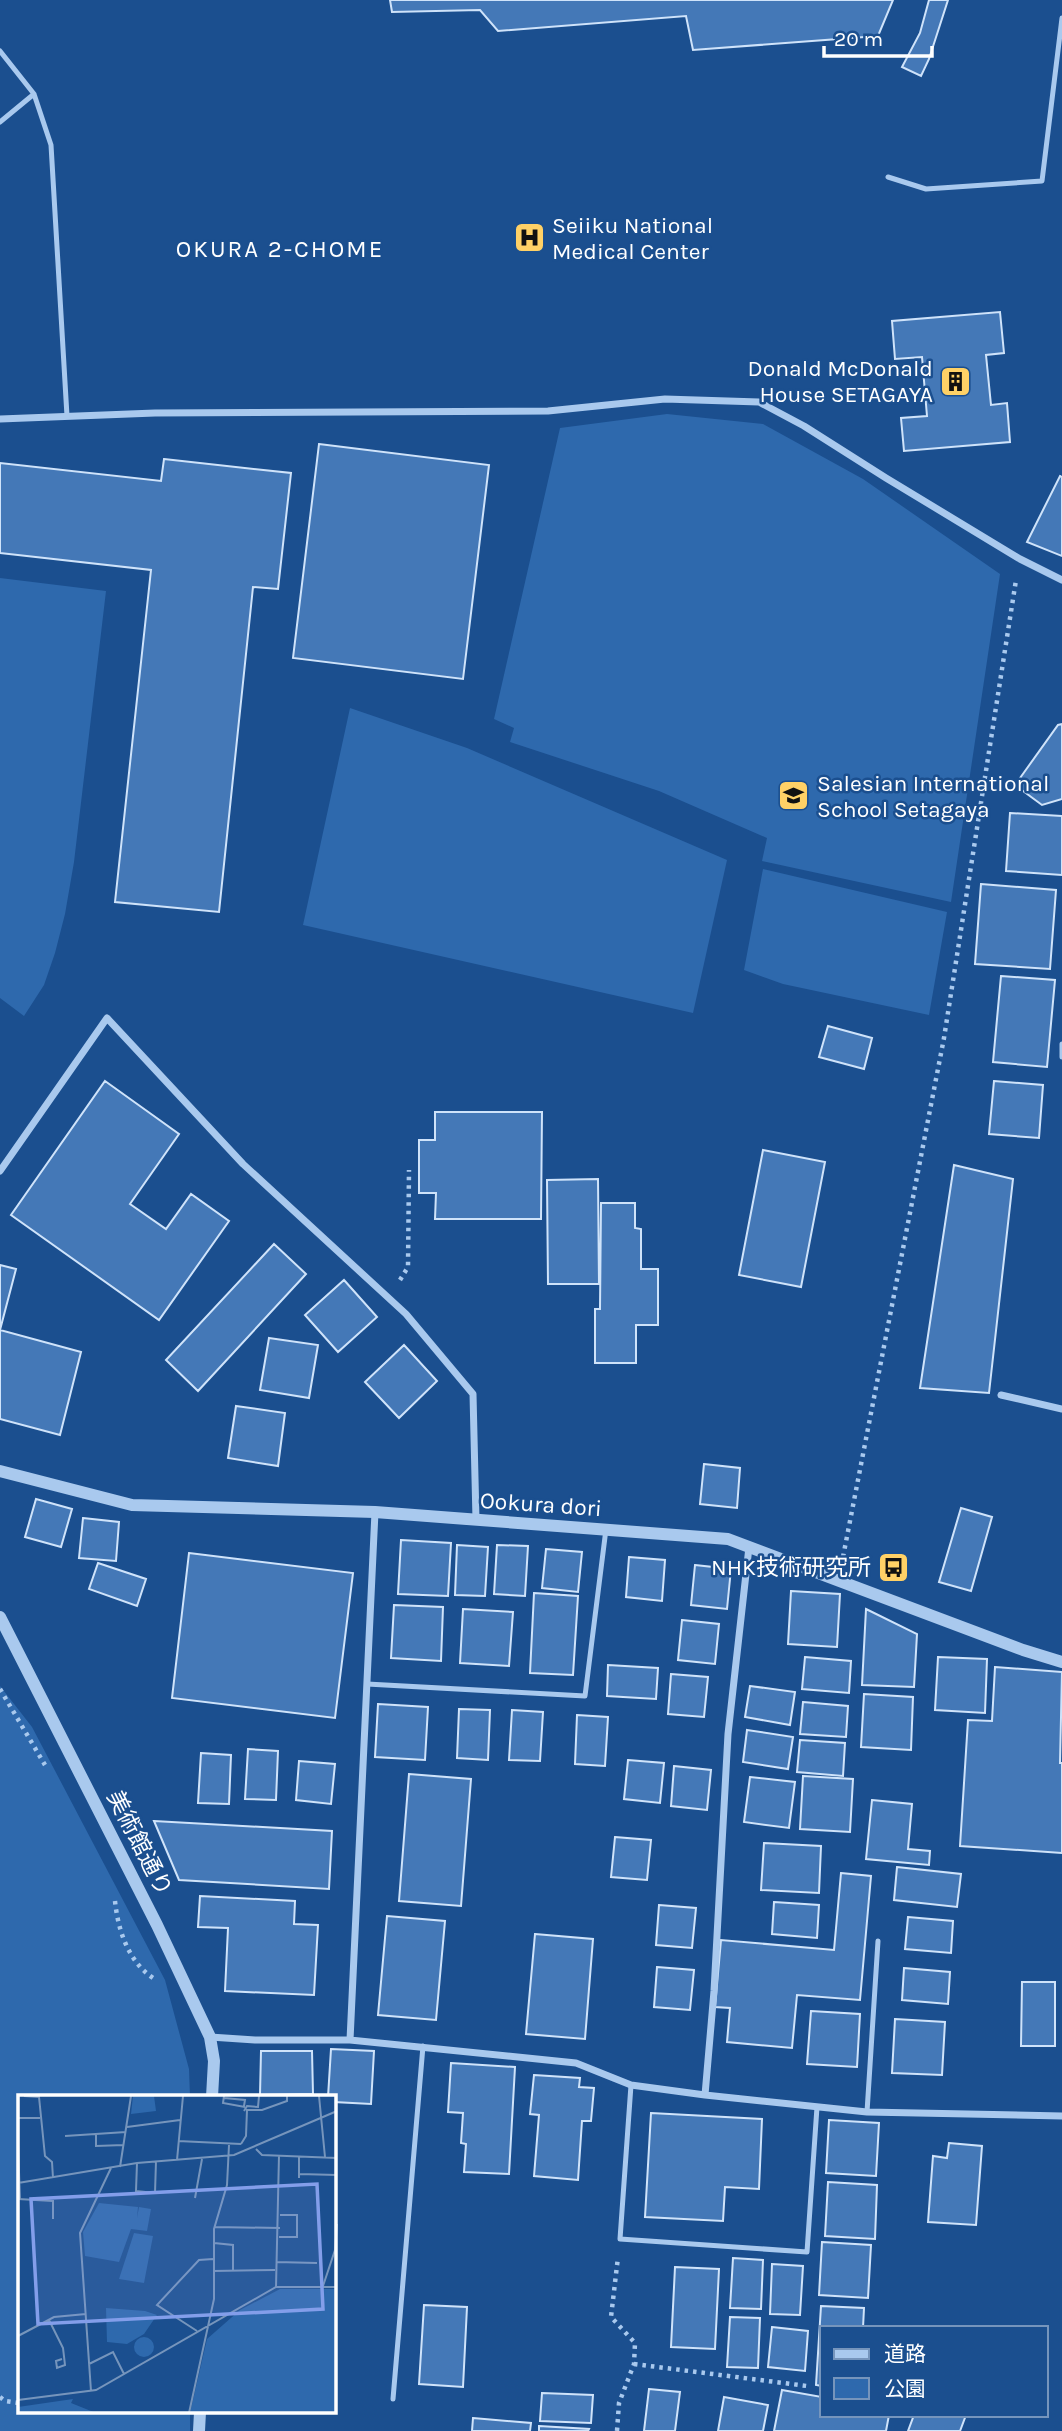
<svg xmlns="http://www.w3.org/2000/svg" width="1062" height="2431" font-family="Karla,'Noto Sans JP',sans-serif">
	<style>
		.green { fill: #2e69ad }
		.building { fill: #4478b7; stroke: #cfe3fa; stroke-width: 2 }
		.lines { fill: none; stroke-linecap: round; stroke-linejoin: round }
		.path { stroke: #a9c9ee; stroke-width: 4.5; stroke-dasharray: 3.5 5; stroke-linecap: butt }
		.service { stroke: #a9c9ee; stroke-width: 5 }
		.minor { stroke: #a9c9ee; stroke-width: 7 }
		.tertiary { stroke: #a9c9ee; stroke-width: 12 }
		.labels { text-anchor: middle; stroke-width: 5; stroke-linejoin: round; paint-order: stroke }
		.poi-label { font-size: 23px; fill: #fff; stroke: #1b4f8f; text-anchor: start }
		.street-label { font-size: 23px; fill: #fff; stroke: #1b4f8f }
		.neighbourhood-label { font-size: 24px; letter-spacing: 2px; fill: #fff; stroke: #1b4f8f }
		.inset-road { fill: none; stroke: #7695bc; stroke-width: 2 }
		.view { fill: #839eea; fill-opacity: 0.15; stroke: #839eea; stroke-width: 3.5 }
		.inset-edge { fill: none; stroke: #fff; stroke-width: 3.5 }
	</style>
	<rect width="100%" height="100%" fill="#1b4f8f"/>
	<!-- green -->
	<path class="green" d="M667 414 763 424 863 479 1000 574 951 902 762 861 767 838 659 791 510 742 514 728 494 719 560 428Z
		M0 578 106 591 74 862 65 914 55 953 44 985 24 1016 0 998Z
		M350 708 467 748 727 860 693 1013 303 925Z
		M763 869 947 912 929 1015 783 984 744 970Z
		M0 1686 32 1727 165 1980 189 2069 190 2097H19V2412H190V2431H0Z"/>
	<!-- building -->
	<path class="building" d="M390 0H893L878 36 693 50 686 16 498 31 480 10 392 12Z
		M929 0H948L929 59 921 76 902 67 920 33Z
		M1000 312 1004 353 986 355 991 405 1007 403 1010 442 904 451 901 418 927 416 922 357 895 359 892 321Z
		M319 444 489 465 463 679 293 658Z
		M164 459 291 473 278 589 253 587 219 912 115 902 151 570 0 553V463L161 481Z
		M1060 476 1062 477V556L1027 542Z
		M1062 724V799L1042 805 1015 785 1058 725Z
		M1010 813 1062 816V875L1006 871Z
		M981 884 1056 890 1050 969 975 964Z
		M1001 976 1055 980 1047 1067 993 1062Z
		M828 1026 872 1038 864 1069 819 1057Z
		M105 1081 179 1134 130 1204 166 1229 191 1194 229 1221 159 1320 11 1215Z
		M994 1081 1043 1085 1039 1138 989 1134Z
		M435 1112H542L541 1219H435L436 1193H419V1140H435Z
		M763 1150 825 1162 801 1287 739 1275Z
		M954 1165 1013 1179 989 1393 920 1388Z
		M598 1179 599 1284H548L547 1180Z
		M601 1203H635V1228L641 1229V1269H658V1325H636V1363H595V1309H600Z
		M274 1244 306 1274 198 1391 166 1360Z
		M0 1265 16 1269 0 1330 81 1352 60 1435 0 1419Z
		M344 1280 377 1317 338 1352 305 1315Z
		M269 1338 318 1345 309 1398 260 1390Z
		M404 1345 437 1381 399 1418 365 1382Z
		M236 1406 285 1413 278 1466 228 1458Z
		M704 1464 740 1468 737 1508 700 1504Z
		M36 1499 72 1509 61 1547 25 1537Z
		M961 1508 992 1517 971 1591 939 1582Z
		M83 1518 119 1522 116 1561 79 1558Z
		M401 1540 451 1543 448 1596 398 1594Z
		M457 1545 488 1547 485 1596 455 1595Z
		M497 1545 528 1546 525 1596 494 1594Z
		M546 1549 582 1552 578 1592 542 1588Z
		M189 1553 353 1573 335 1718 172 1698Z
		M629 1557 665 1560 662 1601 626 1597Z
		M98 1563 146 1579 137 1606 89 1589Z
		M695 1565 731 1569 727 1609 691 1605Z
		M791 1591 840 1594 837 1647 788 1644Z
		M534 1593 578 1596 573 1675 530 1673Z
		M394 1605 443 1607 441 1661 391 1658Z
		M463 1609 513 1612 509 1666 460 1663Z
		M866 1609 917 1634 914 1687 862 1685Z
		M682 1620 719 1624 715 1664 678 1660Z
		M805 1657 851 1661 849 1693 802 1689Z
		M938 1657 987 1659 985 1713 935 1710Z
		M608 1665 658 1668 656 1699 607 1696Z
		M995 1667 1062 1672 1060 1763H1062V1853L960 1846 968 1720 992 1721Z
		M671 1674 708 1677 704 1717 668 1714Z
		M750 1686 795 1692 790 1725 745 1717Z
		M864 1694 913 1697 911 1750 861 1747Z
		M803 1702 848 1706 846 1737 800 1734Z
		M378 1704 428 1707 425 1760 375 1757Z
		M459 1709 490 1710 488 1760 457 1758Z
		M512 1710 543 1712 540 1761 509 1760Z
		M577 1715 608 1717 605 1766 575 1764Z
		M747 1730 793 1737 788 1769 743 1762Z
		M800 1740 845 1743 843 1776 797 1772Z
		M248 1749 278 1751 276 1800 245 1799Z
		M201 1753 231 1755 229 1804 198 1803Z
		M628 1760 664 1763 660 1803 624 1799Z
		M299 1761 335 1764 331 1804 296 1800Z
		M674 1766 711 1770 707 1810 671 1806Z
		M409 1774 471 1779 461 1906 399 1901Z
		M803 1776 853 1779 850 1832 800 1829Z
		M750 1777 795 1782 789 1828 744 1822Z
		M872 1800 912 1804 908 1849 930 1851 929 1865 866 1859Z
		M154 1821 332 1831 329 1889 179 1880Z
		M615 1837 651 1840 647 1880 611 1877Z
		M764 1843 821 1846 819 1893 761 1890Z
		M897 1867 961 1874 957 1907 894 1900Z
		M841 1873 871 1876 860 2000 797 1995 792 2048 727 2042 730 2008 715 2007 721 1940 834 1950Z
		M200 1896 295 1901 294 1924 318 1925 314 1995 225 1991 228 1928 198 1927Z
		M774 1902 819 1905 817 1938 772 1934Z
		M659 1905 696 1908 692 1948 656 1945Z
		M387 1916 445 1921 436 2020 378 2015Z
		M908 1917 953 1921 951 1953 905 1949Z
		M535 1934 593 1939 585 2039 526 2034Z
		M657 1967 694 1970 690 2010 654 2007Z
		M904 1968 950 1972 948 2004 902 2000Z
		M1022 1982H1055V2046H1021Z
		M811 2011 860 2014 857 2067 807 2064Z
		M895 2019 945 2022 942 2075 892 2073Z
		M331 2049 374 2051 371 2104 334 2102V2097H328Z
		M261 2051H312L313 2094 260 2095Z
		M451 2063 515 2067 509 2174 464 2172 466 2144 461 2143 463 2113 448 2112Z
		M534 2075 580 2078 579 2087 594 2088 591 2121H582L578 2180 534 2176 539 2115 530 2114Z
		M651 2113 762 2119 759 2189 725 2187 723 2221 645 2217Z
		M829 2120 879 2123 876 2176 826 2173Z
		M949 2143 982 2146 976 2225 928 2222 933 2156 947 2158Z
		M828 2182 877 2185 875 2239 825 2236Z
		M822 2242 871 2245 868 2298 819 2295Z
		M733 2258 763 2260 761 2309 730 2308Z
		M772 2264 803 2266 800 2315 770 2314Z
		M675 2267 719 2269 715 2349 671 2347Z
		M424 2305 467 2307 463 2387 419 2384Z
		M821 2306 864 2308 863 2328H822V2386L816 2385Z
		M730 2317 760 2318 758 2368 727 2367Z
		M772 2327 808 2331 805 2371 768 2367Z
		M649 2389 680 2392 675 2431H644Z
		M782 2390 822 2397V2415H889L886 2431H774Z
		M542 2393 593 2395 591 2423 540 2421Z
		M724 2397 768 2405 763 2431H718Z
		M914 2415H966L960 2431H908Z
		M473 2418 531 2423 530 2431H472Z
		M539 2426 589 2429 588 2431H539Z"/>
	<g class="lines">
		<!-- path -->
		<path class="path" d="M400 1280 408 1267 409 1170
			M843 1557 944 1038 1016 580
			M0 1689 45 1765
			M115 1901C118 1930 128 1961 153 1978
			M634 2364 807 2386
			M0 2397 5 2401 19 2403
			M617 2431 619 2403 634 2364 635 2343 611 2317 618 2257"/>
		<!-- service -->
		<path class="service" d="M0 51 34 94 51 145 67 416
			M0 122 34 94
			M888 177 926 189 1042 181 1062 18
			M1062 1044V1057
			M367 1684 585 1696 606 1529
			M631 2085 620 2239 807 2252 817 2107
			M867 2112 878 1941
			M393 2399 423 2046"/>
		<!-- minor -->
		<path class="minor" d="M0 419 155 413 548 411 665 399 759 402 804 426 886 478 1020 559 1062 580
			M0 1171 107 1018 243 1164 406 1314 473 1394 476 1520
			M1001 1395 1062 1409
			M210 2037 255 2040H350L576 2063 631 2085 705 2095 867 2112 1062 2116
			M350 2040 375 1512
			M705 2095 714 1991 728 1734 749 1547"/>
		<!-- tertiary -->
		<path class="tertiary" d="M0 1471 132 1505 375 1512 728 1539 1023 1650 1062 1662
			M0 1617 157 1925 210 2037 214 2061 212 2097
			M199 2431 200 2412"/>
	</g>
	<!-- icons -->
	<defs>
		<symbol id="hospital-square" viewBox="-11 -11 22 22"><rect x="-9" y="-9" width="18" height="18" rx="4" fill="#ffd166" stroke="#1b4f8f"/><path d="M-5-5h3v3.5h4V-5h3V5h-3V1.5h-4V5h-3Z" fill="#111"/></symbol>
		<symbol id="building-square" viewBox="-11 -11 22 22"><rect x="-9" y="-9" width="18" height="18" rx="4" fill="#ffd166" stroke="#1b4f8f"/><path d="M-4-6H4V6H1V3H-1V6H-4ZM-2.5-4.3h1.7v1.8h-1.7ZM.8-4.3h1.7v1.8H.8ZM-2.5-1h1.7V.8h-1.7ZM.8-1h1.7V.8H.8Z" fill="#111"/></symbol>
		<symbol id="school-square" viewBox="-11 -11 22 22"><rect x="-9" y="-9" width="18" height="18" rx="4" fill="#ffd166" stroke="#1b4f8f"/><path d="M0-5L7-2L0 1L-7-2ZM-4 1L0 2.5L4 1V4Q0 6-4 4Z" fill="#111"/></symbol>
		<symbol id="bus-square" viewBox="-11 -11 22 22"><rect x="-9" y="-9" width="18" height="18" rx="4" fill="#ffd166" stroke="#1b4f8f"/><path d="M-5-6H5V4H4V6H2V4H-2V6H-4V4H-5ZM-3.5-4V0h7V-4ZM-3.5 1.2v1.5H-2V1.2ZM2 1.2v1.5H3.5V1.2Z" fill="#111"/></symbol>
	</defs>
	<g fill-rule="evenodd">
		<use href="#hospital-square" x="512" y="220" width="35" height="35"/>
		<use href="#building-square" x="938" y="364" width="35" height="35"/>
		<use href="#school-square" x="776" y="778" width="35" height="35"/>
		<use href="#bus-square" x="876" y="1550" width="35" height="35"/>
	</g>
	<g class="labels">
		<!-- poi labels -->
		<g class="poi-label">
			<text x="552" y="233">Seiiku National<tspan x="552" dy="26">Medical Center</tspan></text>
			<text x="933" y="376" text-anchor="end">Donald McDonald<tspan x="933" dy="26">House SETAGAYA</tspan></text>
			<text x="817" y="791">Salesian International<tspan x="817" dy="26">School Setagaya</tspan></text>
			<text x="871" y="1575" text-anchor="end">NHK技術研究所</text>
		</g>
		<!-- street labels -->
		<g class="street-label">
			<text transform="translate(541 1504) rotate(4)" y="8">Ookura dori</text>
			<text transform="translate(140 1843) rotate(63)" y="8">美術館通り</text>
		</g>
		<!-- neighbourhood labels -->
		<g class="neighbourhood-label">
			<text x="280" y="257">OKURA 2-CHOME</text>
		</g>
	</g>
	<!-- overview -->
	<g transform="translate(18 2095)">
		<rect width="318" height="318" fill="#1b4f8f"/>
		<path d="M115 1H136L138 16 113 19ZM81 108 120 112 119 123 121 112 133 114 129 136 113 134 101 167 67 161 65 137ZM116 138 135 141 126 188 101 184ZM262 194H318V318H172L189 244 222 215ZM88 213 127 216 139 220 126 239 109 249 89 247ZM116 252a10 10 0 1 1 20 0a10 10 0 1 1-20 0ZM55 304 53 308 78 318H0V312Z" fill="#2e69ad"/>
		<path class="inset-road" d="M6 1 21 2 27 61 34 67 35 83M206 1 205 8 227 12M301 1 307 62M206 3 227 5 226 11M226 16 229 11 240 12 241 1M0 23H22M109 32 162 25M78 39V51L106 50M47 41 108 37M160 46 223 49M223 49 228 41 229 15H244L269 6V1M0 50 2 104M238 54 244 60 319 63M159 65 165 1M119 68 118 96 137 98 138 66M102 72 113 1M281 79 319 80M281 83V61M0 88 119 68 216 60 319 16M177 103 184 64M0 104 35 106V124M197 132 262 133M261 142H279V120H262M196 148 215 150V176M258 167 299 168M195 176 257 175M305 191 317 155 319 129M258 192 261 60M31 225 45 253 47 270 39 273 38 266 44 264M179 236 139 210 181 165 195 164M0 241 36 222 68 219M71 269 95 257 106 279M73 296 62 138 93 73M0 305 78 295 258 192H319M171 318 196 204V134L209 90 211 50"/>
		<path class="view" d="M299 89 305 214 20 229 13 104Z"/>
		<rect width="318" height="318" class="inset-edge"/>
	</g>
	<!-- legend -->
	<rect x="820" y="2326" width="228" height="91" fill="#1b4f8f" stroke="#7695bc" stroke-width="2"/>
	<rect x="834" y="2349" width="35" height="10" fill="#a9c9ee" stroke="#7695bc" stroke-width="2"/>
	<text x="884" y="2361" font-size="21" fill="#ffffff">道路</text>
	<rect x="834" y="2378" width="35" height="21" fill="#2e69ad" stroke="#7695bc" stroke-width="2"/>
	<text x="884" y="2396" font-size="21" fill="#ffffff">公園</text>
	<!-- scale -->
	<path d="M824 46v10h108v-10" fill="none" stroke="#ffffff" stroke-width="3.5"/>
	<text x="834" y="46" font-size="21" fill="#ffffff" stroke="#1b4f8f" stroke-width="5" paint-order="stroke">20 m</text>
</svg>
